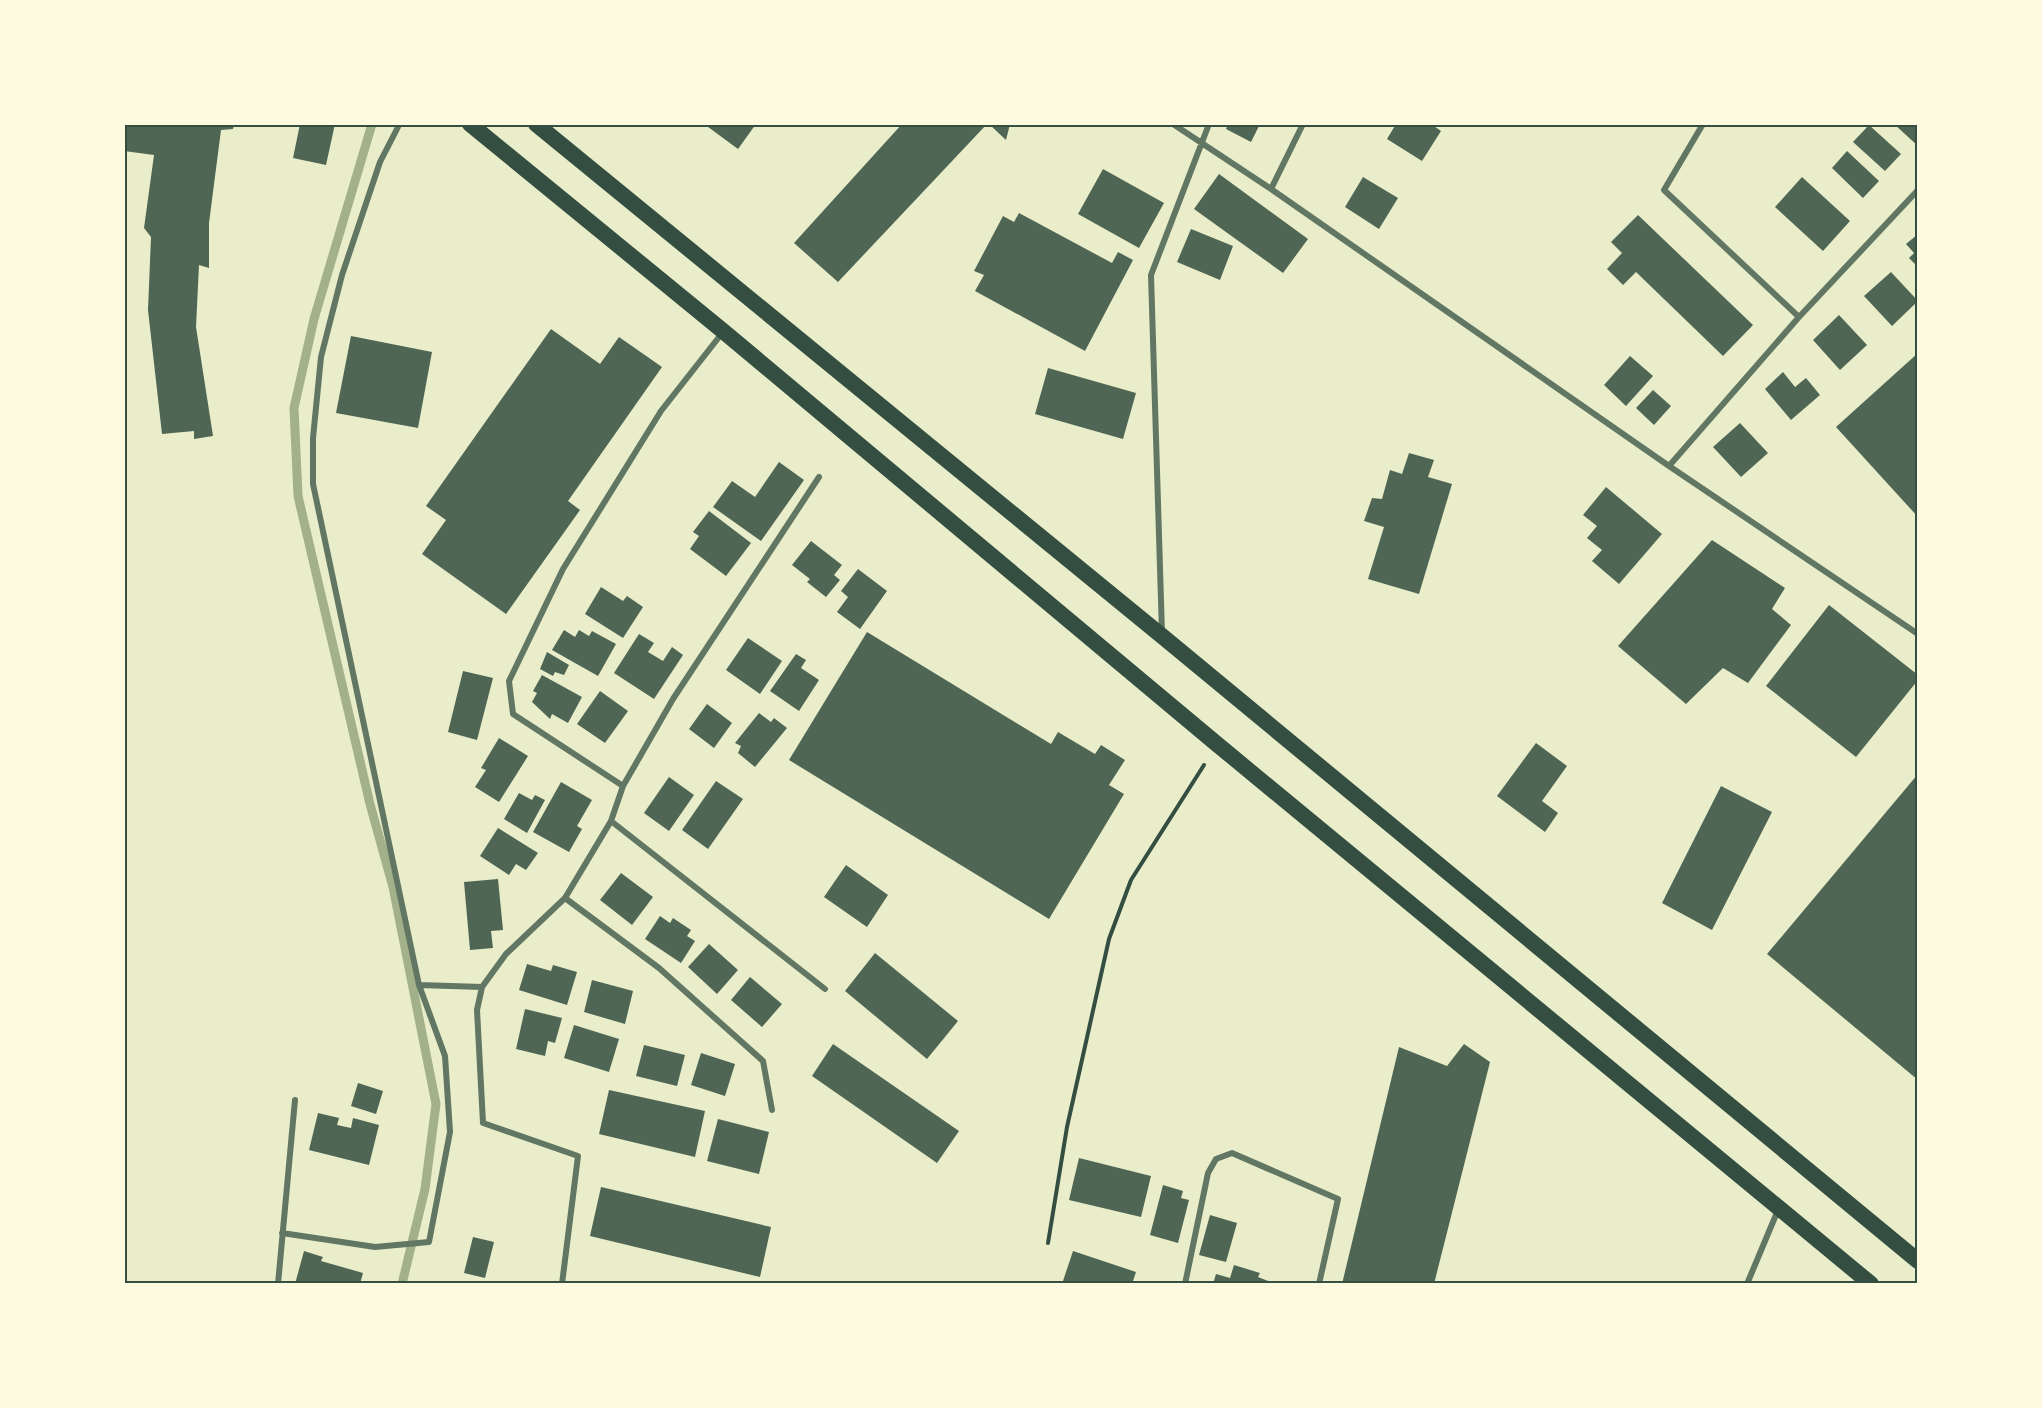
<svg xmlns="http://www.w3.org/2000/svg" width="2042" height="1408" font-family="'Source Serif 4',serif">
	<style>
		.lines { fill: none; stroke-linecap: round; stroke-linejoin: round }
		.stream { stroke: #a3b18a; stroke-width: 9 }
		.building { fill: #4f6655 }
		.path { stroke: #344e41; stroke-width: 4 }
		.minor { stroke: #617663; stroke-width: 6 }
		.trunk { stroke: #344e41; stroke-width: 16 }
		.neatline { fill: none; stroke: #344e41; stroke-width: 2 }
	</style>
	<rect width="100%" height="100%" fill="#e9edc9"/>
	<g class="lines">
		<!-- stream -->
		<path class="stream" d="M372 124 314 319 294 408 298 496 370 804 393 887 436 1104 425 1189 402 1284"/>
	</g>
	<!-- building -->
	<path class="building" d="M124 124H234L233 129 221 130 209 223V268L199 265 196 327 213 436 194 439V431L162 434 148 310 151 237 144 228 154 155 124 151Z
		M300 124H335L326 165 293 158Z
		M704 124H756L738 149Z
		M902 124H987L838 282 794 243Z
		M989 124H1010L1006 140Z
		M1228 124H1260L1251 142 1226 129Z
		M1396 124H1431L1441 131 1422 161 1387 139Z
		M1894 124H1918V146Z
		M1869 125 1901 154 1885 171 1853 142Z
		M1847 151 1879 181 1863 198 1832 168Z
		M1103 169 1164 203 1139 248 1078 214Z
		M1219 174 1308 239 1283 273 1194 209Z
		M1363 177 1398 198 1379 229 1345 207Z
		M1802 177 1850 221 1823 251 1775 207Z
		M1019 213 1112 263 1118 252 1133 260 1085 351 975 291 984 275 974 271 1003 216 1014 222Z
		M1638 215 1753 325 1723 356 1636 272 1623 285 1607 269 1622 253 1611 242Z
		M1191 229 1233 246 1220 280 1177 262Z
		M1918 234V267L1909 258 1914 253 1906 244Z
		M1891 272 1918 301 1892 326 1864 296Z
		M1839 315 1867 345 1840 370 1813 340Z
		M551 329 600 364 619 337 662 367 568 501 580 510 506 614 422 554 446 520 426 506Z
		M351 336 432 352 418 428 336 413Z
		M1918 353V517L1836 427Z
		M1630 356 1653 376 1626 406 1604 385Z
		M1048 368 1136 393 1123 439 1035 414Z
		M1783 372 1795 387 1806 378 1820 395 1791 420 1765 389Z
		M1653 390 1671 406 1654 425 1636 408Z
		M1740 423 1768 453 1741 477 1713 447Z
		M1409 453 1434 460 1428 477 1452 484 1419 594 1368 579 1384 527 1364 521 1372 498 1382 499 1390 470 1402 474Z
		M779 462 804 480 761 541 713 507 732 481 755 497Z
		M1606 487 1662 534 1619 584 1592 561 1602 550 1587 538 1597 526 1583 515Z
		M709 511 751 543 726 576 690 549 699 536 693 532Z
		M1712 540 1785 588 1772 609 1791 625 1748 683 1723 668 1686 704 1618 646Z
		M811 541 842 565 834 575 840 580 826 597 807 582 810 579 792 565Z
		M858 569 887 591 860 629 837 612 848 597 841 591Z
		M601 587 623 601 627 596 643 607 623 638 585 614Z
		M1829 605 1918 675V680L1856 757 1766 686Z
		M564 630 575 637 579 630 589 636 592 631 616 644 598 676 552 650Z
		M867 632 1051 744 1058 732 1095 754 1101 745 1125 760 1109 785 1124 794 1049 919 789 760Z
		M639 634 654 643 648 652 663 661 672 647 683 655 654 699 614 673Z
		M748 638 782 661 760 694 726 670Z
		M547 652 569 665 564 675 555 672 553 676 540 669Z
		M796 654 806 660 801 668 819 680 799 711 770 691Z
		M463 671 493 678 477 740 448 732Z
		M542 675 582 697 568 723 552 714 550 719 532 702 537 693 533 691Z
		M600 691 628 711 605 743 577 724Z
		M707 704 732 723 714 748 689 729Z
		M759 713 771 722 774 718 787 728 755 767 738 753 741 746 735 743Z
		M499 738 528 756 499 802 475 787 486 770 481 768Z
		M1536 743 1567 766 1542 801 1558 813 1545 832 1497 796Z
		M1918 774V1080L1767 954Z
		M669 777 694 795 669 831 644 813Z
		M716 781 743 799 708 849 682 830Z
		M561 782 592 800 577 826 582 829 569 852 533 832Z
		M1721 786 1772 812 1712 930 1662 903Z
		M519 793 532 800 535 795 545 800 527 833 504 819Z
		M498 828 538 853 526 870 516 864 509 875 480 856Z
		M846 865 888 895 867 927 824 897Z
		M621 873 653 897 632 925 600 900Z
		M498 879 503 930 491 931 493 948 470 950 464 882Z
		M660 916 670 923 673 918 691 930 687 936 695 941 681 963 645 939Z
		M709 944 738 970 717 994 688 967Z
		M875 953 958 1021 927 1059 845 991Z
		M527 964 551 971 553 965 577 972 567 1005 519 990Z
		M750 977 782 1004 762 1027 731 1000Z
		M592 980 633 991 625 1024 584 1012Z
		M525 1009 562 1018 555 1043 548 1041 545 1056 516 1049Z
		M574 1025 619 1039 609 1072 564 1058Z
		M833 1044 959 1131 937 1163 812 1076Z
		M1464 1044 1490 1062 1434 1284H1342L1399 1047 1447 1066Z
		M644 1045 685 1055 677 1086 636 1076Z
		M701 1053 735 1064 725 1096 691 1085Z
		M358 1083 383 1091 376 1114 351 1106Z
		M609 1090 705 1111 695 1157 599 1134Z
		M318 1113 339 1118 337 1125 351 1128 353 1118 379 1125 369 1165 309 1150Z
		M718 1119 769 1132 759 1174 707 1161Z
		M1079 1158 1151 1176 1141 1217 1069 1200Z
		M1163 1185 1183 1191 1181 1198 1189 1200 1178 1243 1150 1235Z
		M601 1187 771 1227 760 1277 590 1236Z
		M1210 1215 1237 1223 1226 1262 1199 1255Z
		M473 1237 494 1242 485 1278 464 1273Z
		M304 1251 323 1257 321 1261 363 1273 360 1284H295Z
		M1073 1251 1136 1272 1132 1284H1062Z
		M1234 1265 1260 1273 1258 1277 1276 1284H1213L1216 1274 1230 1278Z"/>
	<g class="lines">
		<!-- path -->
		<path class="path" d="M1048 1243 1067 1127 1109 939 1131 880 1204 765"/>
		<!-- minor -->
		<path class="minor" d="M1173 124 1271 189 1669 466 1918 634
			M1703 124 1664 190 1799 317
			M1271 189 1303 124
			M1669 466 1799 317 1918 190
			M1162 633 1151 275 1209 124
			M623 786 513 714 509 681 563 569 661 411 723 332
			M611 821 825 989
			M565 898 659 968 763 1061 772 1110
			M419 985 482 987
			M282 1233 375 1247 429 1242 450 1132 445 1056 419 985 313 484V438L321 357 342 275 380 162 398 127
			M278 1284 295 1100
			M562 1284 578 1156 483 1123 477 1010 482 987 506 954 565 898 611 821 623 786 673 699 819 477
			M1185 1284 1208 1173 1216 1159 1232 1153 1338 1199 1319 1284
			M1747 1284 1778 1210"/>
		<!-- trunk -->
		<path class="trunk" d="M470 124 723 331 1218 745 1871 1284
			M536 124 1162 636 1918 1261"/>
	</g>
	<!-- border -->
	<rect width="2042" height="1408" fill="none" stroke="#fefae0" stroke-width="252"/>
	<rect x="126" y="126" width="1790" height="1156" class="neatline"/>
</svg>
